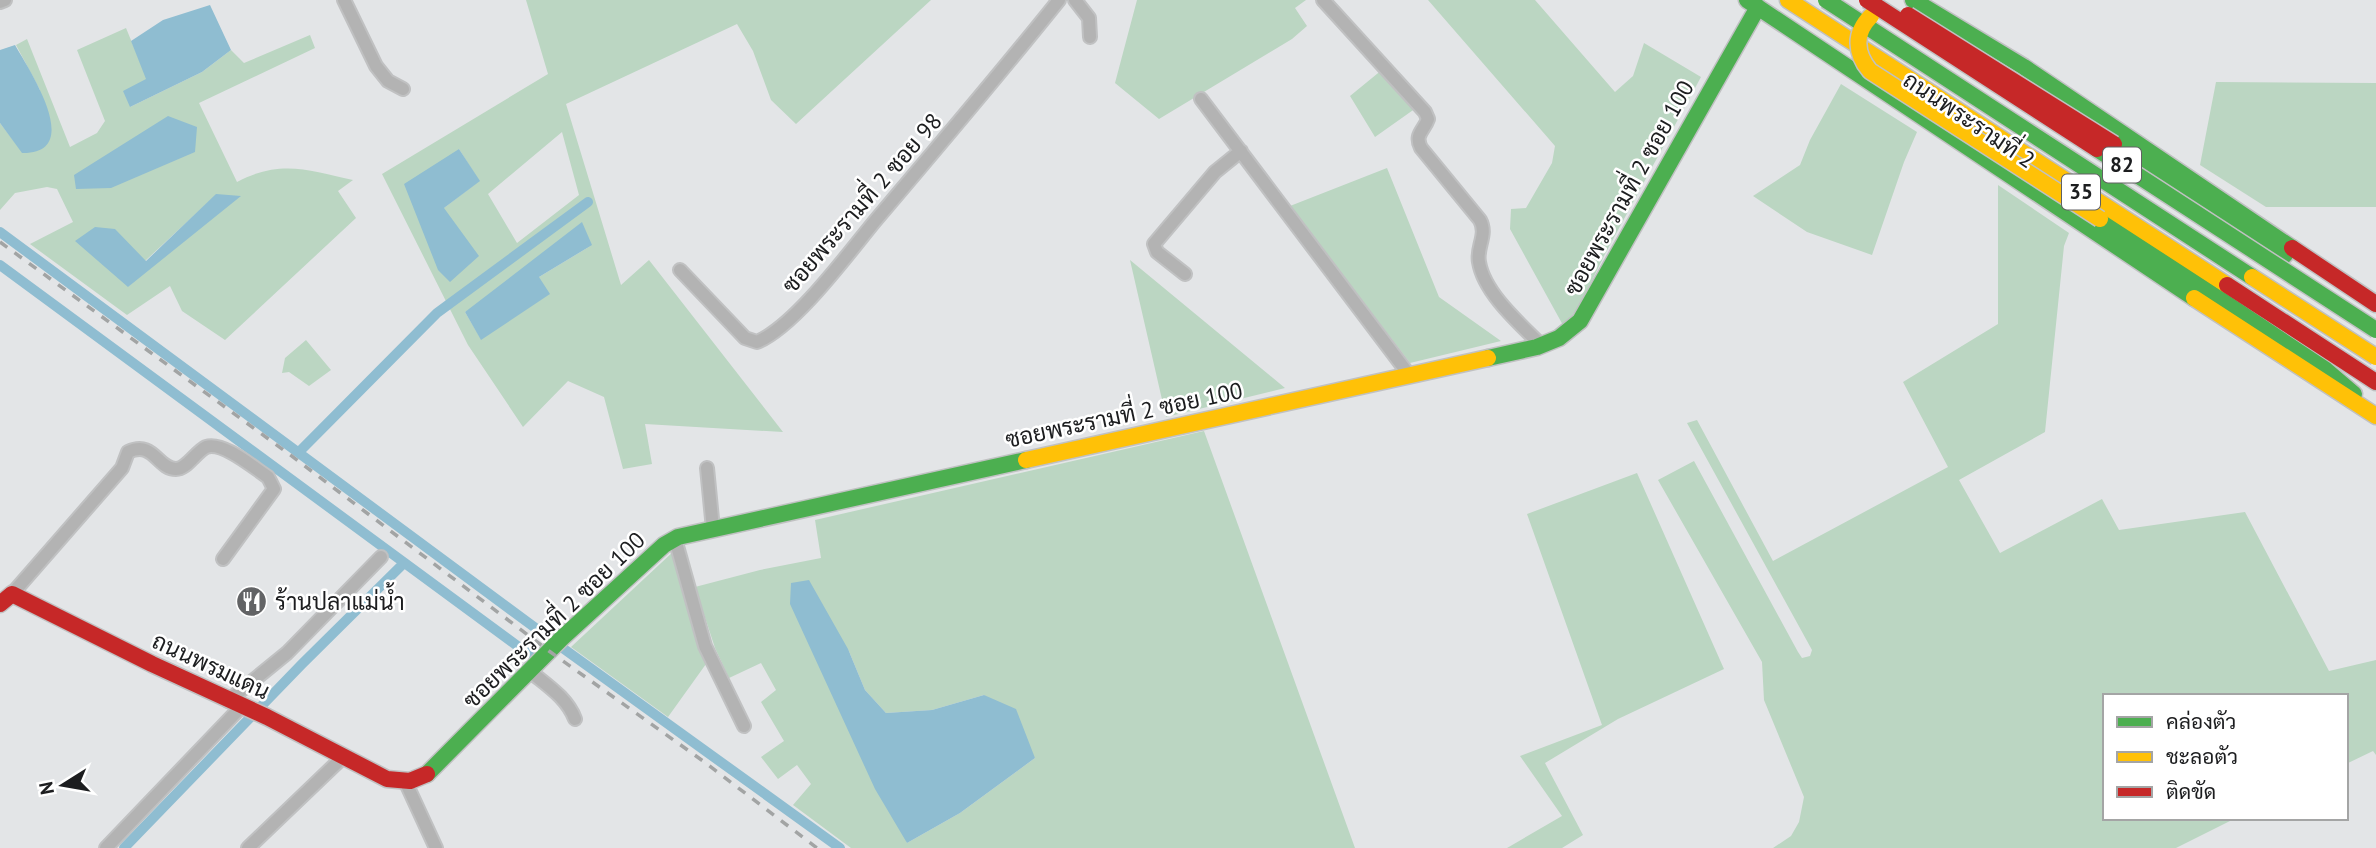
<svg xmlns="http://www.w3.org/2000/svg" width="2376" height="848" font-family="'PT Sans',Sarabun,sans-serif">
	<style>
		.green { fill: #bbd6c2; fill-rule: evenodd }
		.water { fill: #8fbdd1 }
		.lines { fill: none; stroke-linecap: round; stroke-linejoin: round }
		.canal { stroke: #8fbdd1; stroke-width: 10 }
		.street-casing { stroke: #c0c1c2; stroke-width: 16 }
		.fast-casing { stroke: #c0c1c2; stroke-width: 19 }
		.slow-casing { stroke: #c0c1c2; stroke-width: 19 }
		.jam-casing { stroke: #c0c1c2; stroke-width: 19 }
		.street { stroke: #b3b3b3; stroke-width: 12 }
		.fast { stroke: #4caf50; stroke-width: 16 }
		.slow { stroke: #ffc107; stroke-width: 16 }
		.jam { stroke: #c62828; stroke-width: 16 }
		.rail { stroke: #a2a4a4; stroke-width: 3.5; stroke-dasharray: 9 9; stroke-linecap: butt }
		.fast-bridge-casing { stroke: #c0c1c2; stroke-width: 19; stroke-linecap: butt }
		.slow-bridge-casing { stroke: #c0c1c2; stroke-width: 19; stroke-linecap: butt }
		.jam-bridge-casing { stroke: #c0c1c2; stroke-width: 19; stroke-linecap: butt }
		.fast-bridge { stroke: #4caf50; stroke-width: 16 }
		.slow-bridge { stroke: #ffc107; stroke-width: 16 }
		.jam-bridge { stroke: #c62828; stroke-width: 16 }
		.labels { text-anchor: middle; stroke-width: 5; stroke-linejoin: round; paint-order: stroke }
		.shield { fill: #fff; stroke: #606162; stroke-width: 2 }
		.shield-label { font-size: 21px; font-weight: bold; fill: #1c1d1f }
		.street-label { font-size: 23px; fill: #1c1d1f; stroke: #fff }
		.poi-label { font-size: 23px; fill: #1c1d1f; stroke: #fff; text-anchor: start }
	</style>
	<rect width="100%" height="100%" fill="#e3e5e7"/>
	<!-- green -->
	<path class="green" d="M526 0H931L796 124 771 100 753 51 737 24 566 104 621 285 649 260 783 432 645 424 652 464 623 469 604 397 568 381 523 427 468 345 382 174 548 74ZM562 132 579 195 517 243 488 194ZM459 149 479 181 444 208ZM592 245 539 277 481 339 465 312Z
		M1137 0H1306L1295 8 1307 26 1292 39 1159 119 1115 83Z
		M1428 0H1535L1615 92 1633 76 1644 43 1701 77 1605 254 1581 303 1564 327 1510 229 1511 209 1526 208 1552 163 1555 146Z
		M126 28 147 79 130 107 202 72 231 50 244 63 310 35 315 48 199 103 237 182C280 159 309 170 353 180L338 191 356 218 225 340 182 311 170 286 127 315 30 244 73 222 57 189 47 187 15 193 0 210V123L23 153 40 90 16 45 27 39 70 147 97 133 105 121 77 50ZM216 195 128 287 145 261Z
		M1383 69 1416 108 1375 137 1350 96Z
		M2216 82 2376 83V207H2266L2200 165Z
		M1841 84 1917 132 1904 162 1872 255 1807 232 1753 196 1800 165 1810 140Z
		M1387 168 1439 297 1501 341 1410 363 1290 206Z
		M1998 185 2069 233 2064 246 2045 432 1959 480 2000 553 2102 499 2119 530 2245 512 2329 671 2376 660V755L2373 751 2346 764V696H2105V818H2236L2176 848H1773L1791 836 1799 822 1804 797 1764 700 1762 662 1658 480 1694 461 1798 652 1802 658 1810 656 1812 650 1687 423 1697 420 1773 561 1948 467 1903 382 1998 324Z
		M1130 260 1285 388 1166 417Z
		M306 340 331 370 309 386 289 372 282 373 285 358Z
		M1204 431 1355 848H851L793 805 811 784 797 765 778 779 761 757 784 741 761 702 776 690 761 663 729 678 715 648 695 587 760 570 821 558 815 520ZM848 649 865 690 886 713 932 710 984 695 1035 758 960 813 907 843Z
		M1637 473 1724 669 1618 719 1545 763 1583 835 1562 848H1507L1562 816 1520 756 1602 725 1527 514Z
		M675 550 692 624 706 664 668 717 571 647Z"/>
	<!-- water -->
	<path class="water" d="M210 5 231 50 202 72 130 107 123 91 146 79 131 41 163 20Z
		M15 45C30 71 85 154 22 153L0 123V50Z
		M168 116 197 127 195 152 111 188 76 189 74 175Z
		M459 149 480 181 444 208 479 256 450 282 438 270 404 184Z
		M216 194 241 196 128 287 75 241 95 227 115 229 146 261Z
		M582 222 592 245 539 277 550 294 481 340 465 312Z
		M809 580 848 649 865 690 886 713 932 710 984 695 1016 709 1035 758 960 813 907 843 875 789 790 604 791 583Z"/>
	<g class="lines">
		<!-- canal -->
		<path class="canal" d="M0 232 549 638
			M0 265 531 656
			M299 452 437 313 588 202
			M564 649 840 848
			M124 848 302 664 404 563"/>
		<defs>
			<path id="street" d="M344 0 376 66 388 81 403 89
				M1075 0 1089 18 1090 37
				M1323 0 1425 112 1428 119C1424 131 1414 134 1421 148L1480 220C1488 235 1476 247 1479 262 1484 293 1520 324 1541 345
				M0 2 5 0
				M1201 99 1410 376
				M680 270 745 338 757 342C795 326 847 255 875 221 937 148 999 75 1059 0
				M1185 274 1157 252 1154 244 1215 172 1241 151
				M707 468 713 529
				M675 539 705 646 744 726
				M12 594 122 468 128 452C154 440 157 469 176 469 183 469 189 462 194 457 197 454 202 449 206 447 223 441 254 468 268 477L274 489 223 559
				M531 672C548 686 567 698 575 719
				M228 701 287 653 381 557
				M406 783 436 848
				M106 848 242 706
				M248 848 342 758"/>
			<path id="fast" d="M1747 0 2194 298
				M1913 0 2024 67 2292 248
				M2114 144 2285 255
				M2100 219 2326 370 2354 394
				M1488 358 1537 347 1559 338 1580 321 1758 7
				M427 774 562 638 664 545 678 537 1026 460"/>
			<path id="slow" d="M1788 0 2227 285
				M2194 298 2376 416
				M1026 460 1488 358"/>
			<path id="jam" d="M2292 248 2376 304
				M2227 285 2376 382
				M0 604 12 594 152 664 267 717 387 779 410 781 427 774"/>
		</defs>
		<!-- street casing -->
		<use href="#street" class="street-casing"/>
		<!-- fast casing -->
		<use href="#fast" class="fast-casing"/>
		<!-- slow casing -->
		<use href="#slow" class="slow-casing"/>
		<!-- jam casing -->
		<use href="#jam" class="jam-casing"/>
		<!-- street -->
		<use href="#street" class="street"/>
		<!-- fast -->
		<use href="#fast" class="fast"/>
		<!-- slow -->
		<use href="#slow" class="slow"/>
		<!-- jam -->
		<use href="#jam" class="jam"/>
		<!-- rail -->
		<path class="rail" d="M0 242 289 454 549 651 703 761 817 848"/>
		<defs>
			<path id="fast-bridge" d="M1826 0 2252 277
				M2097 149 2376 330"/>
			<path id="slow-bridge" d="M1871 16C1854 33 1855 53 1870 71L2100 219
				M2252 277 2376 357"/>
			<path id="jam-bridge" d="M1867 0 2097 149
				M1908 15 2114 144"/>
		</defs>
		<!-- fast-bridge casing -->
		<use href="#fast-bridge" class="fast-bridge-casing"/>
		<!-- slow-bridge casing -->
		<use href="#slow-bridge" class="slow-bridge-casing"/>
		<!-- jam-bridge casing -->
		<use href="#jam-bridge" class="jam-bridge-casing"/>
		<!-- fast-bridge -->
		<use href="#fast-bridge" class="fast-bridge"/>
		<!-- slow-bridge -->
		<use href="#slow-bridge" class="slow-bridge"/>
		<!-- jam-bridge -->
		<use href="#jam-bridge" class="jam-bridge"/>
	</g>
	<!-- icons -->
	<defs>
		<symbol id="restaurant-disc" viewBox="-11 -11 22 22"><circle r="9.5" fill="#626365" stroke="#fff"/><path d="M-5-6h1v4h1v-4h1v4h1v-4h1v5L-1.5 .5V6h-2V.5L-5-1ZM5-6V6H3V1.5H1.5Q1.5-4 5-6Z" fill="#fff"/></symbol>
	</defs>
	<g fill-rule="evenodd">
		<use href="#restaurant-disc" x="234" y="584" width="35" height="35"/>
	</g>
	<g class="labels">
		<!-- shield labels -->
		<g class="shield">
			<rect x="2103" y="147.5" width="38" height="35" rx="5"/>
			<rect x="2062" y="174.5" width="38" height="35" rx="5"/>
		</g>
		<g class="shield-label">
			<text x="2122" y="172">82</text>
			<text x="2081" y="199">35</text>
		</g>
		<!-- street labels -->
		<g class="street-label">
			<text transform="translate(1969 120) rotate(34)" y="8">ถนนพระรามที่ 2</text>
			<text transform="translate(1629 188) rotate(-61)" y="8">ซอยพระรามที่ 2 ซอย 100</text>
			<text transform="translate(862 203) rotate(-49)" y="8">ซอยพระรามที่ 2 ซอย 98</text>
			<text transform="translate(1124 415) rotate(-12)" y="8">ซอยพระรามที่ 2 ซอย 100</text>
			<text transform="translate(554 620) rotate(-44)" y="8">ซอยพระรามที่ 2 ซอย 100</text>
			<text transform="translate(211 666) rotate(25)" y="8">ถนนพรมแดน</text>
		</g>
		<!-- poi labels -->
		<g class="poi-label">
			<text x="275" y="610">ร้านปลาแม่น้ำ</text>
		</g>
	</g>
	<!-- legend -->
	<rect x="2103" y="694" width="245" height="126" fill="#ffffff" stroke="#a4a5a5" stroke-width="2"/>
	<rect x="2117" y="717" width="35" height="10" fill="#4caf50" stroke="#a4a5a5" stroke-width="2"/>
	<text x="2166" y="729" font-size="21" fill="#1c1d1f">คล่องตัว</text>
	<rect x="2117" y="752" width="35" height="10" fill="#ffc107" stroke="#a4a5a5" stroke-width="2"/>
	<text x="2166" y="764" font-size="21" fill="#1c1d1f">ชะลอตัว</text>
	<rect x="2117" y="787" width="35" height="10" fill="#c62828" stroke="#a4a5a5" stroke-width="2"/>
	<text x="2166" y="799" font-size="21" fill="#1c1d1f">ติดขัด</text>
	<!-- north arrow -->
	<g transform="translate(63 785) rotate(259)" stroke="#ffffff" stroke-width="5" paint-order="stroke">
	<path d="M0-5L12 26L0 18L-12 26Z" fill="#1c1d1f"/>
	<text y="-10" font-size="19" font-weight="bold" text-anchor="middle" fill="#1c1d1f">N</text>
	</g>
</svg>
